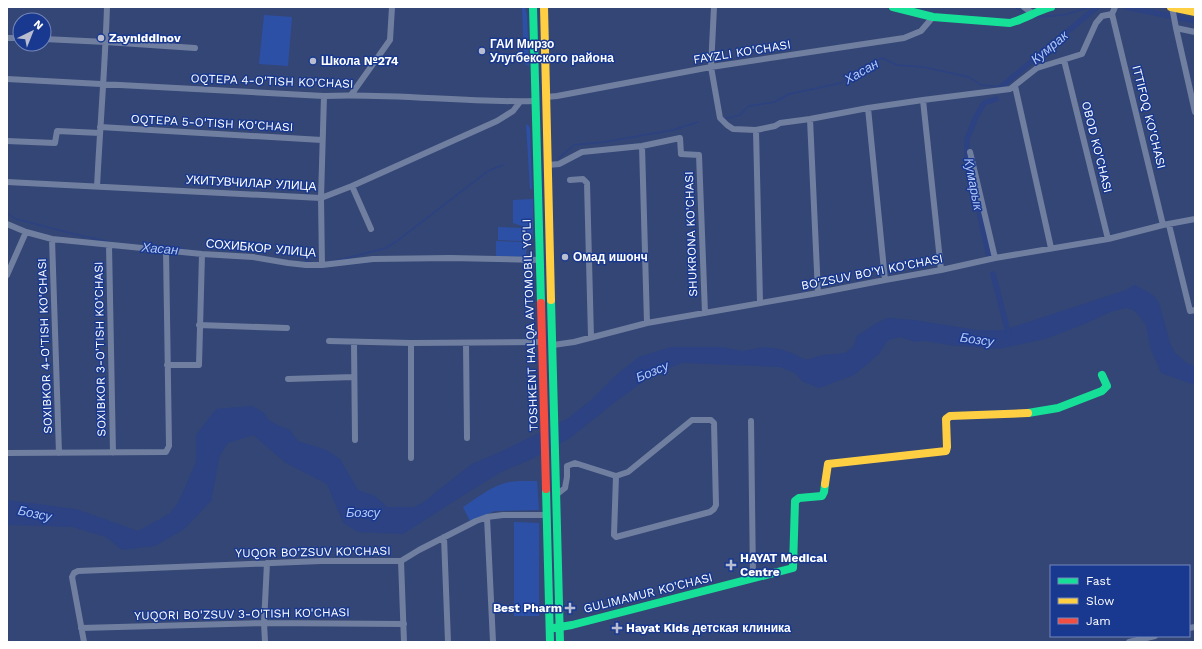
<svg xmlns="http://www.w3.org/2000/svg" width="1202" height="649" font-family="'Work Sans',sans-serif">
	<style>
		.green { fill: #2d50a7 }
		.water { fill: #2c4283 }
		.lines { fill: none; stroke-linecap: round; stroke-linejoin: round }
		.stream { stroke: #2c4283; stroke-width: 1.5 }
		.canal { stroke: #2c4283; stroke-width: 5.5 }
		.street { stroke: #707fa0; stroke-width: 6 }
		.fast { stroke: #16e098; stroke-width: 8 }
		.slow { stroke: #ffcf43; stroke-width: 8 }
		.jam { stroke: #f24e42; stroke-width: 8 }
		.poi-dot { fill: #b8becf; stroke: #193990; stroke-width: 1.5 }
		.labels { text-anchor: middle; stroke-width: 3; stroke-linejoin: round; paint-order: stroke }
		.poi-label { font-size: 12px; font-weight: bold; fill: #fff; stroke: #193990; text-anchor: start }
		.street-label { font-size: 12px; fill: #fff; stroke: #193990 }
		.water-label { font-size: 13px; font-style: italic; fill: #b4c7f6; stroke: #193990 }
	</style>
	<rect width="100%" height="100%" fill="#344675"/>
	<!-- green -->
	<path class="green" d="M522 7H525L527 16 529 66 525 64 524 60Z
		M264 15 292 17 288 66 259 64Z
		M526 124 529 126 530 130 532 189H530Z
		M533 199V239L526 238 525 227 513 223V200Z
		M498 227 524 228 523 241 498 240Z
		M496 241 527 242 526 257 496 256Z
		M537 481 539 510 495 511 470 521 463 507C475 499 488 489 502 484 513 480 526 481 537 481Z
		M514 522 539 523V616H514Z"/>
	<!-- water -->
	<path class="water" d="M1135 285 1153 295 1159 303 1170 343 1175 353 1188 364 1195 366V385L1161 373 1150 347 1146 325 1138 314 1133 310 1126 308 1110 312 1082 325 1045 339 998 349 948 345 926 341 915 342 901 337 888 340 879 354 854 375 819 388 802 381 795 373 780 367 682 363 654 374 615 402 570 438 532 459 501 472 467 493 403 534 358 532 343 523 327 484 286 463 253 435 228 443 220 455 211 501 184 529 155 546 122 550 106 537 73 527 7 525V500L76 509 138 531 169 514 178 503 196 462V435L216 409 252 406 263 412 269 420 277 425 290 430 298 441 326 450 340 459 358 490 375 496 387 507H414L425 501 437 491 472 464 500 452 567 419 591 400 615 376 639 357 671 347H721L743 351 764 347 780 349 792 353 806 360 823 355 845 353 853 347 857 336 875 324 887 318 914 320 977 330H1004L1126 290Z"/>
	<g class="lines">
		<!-- stream -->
		<path class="stream" d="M1015 7 1021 11
			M1034 17 1064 15 1091 7
			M724 119 740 115 749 106 775 102 789 94 841 83 862 67 882 58 897 65 923 67 969 77 981 85 1001 87
			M558 159 574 145 604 142 673 130 698 122
			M7 213 16 219 78 235 110 242
			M149 246 175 247 185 249
			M335 261 386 248 397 241 488 171 503 165
			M304 262H312"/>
		<!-- canal -->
		<path class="canal" d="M1126 7 1195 21
			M1001 87 1097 7
			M989 257 967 156V139L976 117 984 103 996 99
			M993 274 1009 336"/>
		<!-- street -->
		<path class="street" d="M714 7 711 67 720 118 727 125 733 129 756 130 775 126 780 123 810 119 868 108 923 100 1010 89 1037 68 1082 54 1096 23 1102 16 1112 14
			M1024 7 1032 13
			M1115 7 1112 14 1163 225
			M1172 7 1176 28 1195 112
			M1176 28 1195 32
			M7 38H20
			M44 39 106 42 195 48
			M1064 60 1108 239
			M7 79 324 96C395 93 465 103 535 101
			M1015 86 1051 248
			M351 95 390 40 392 7
			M546 97 557 96 711 67 904 38 921 31 933 17
			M923 100 941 270
			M868 108 885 280
			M810 119 818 293
			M100 127 322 140
			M756 130 760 303
			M7 141 55 143 57 131 100 133
			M642 146 647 323
			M970 152 995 258
			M548 165 559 164 582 152 642 146 680 138 681 154 699 155 705 313
			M570 180 583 179 587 183 591 337
			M7 182 321 198 352 186 497 121 513 111 520 102
			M352 186 371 229
			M97 187C100 127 105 67 107 7
			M7 224 26 232 52 239 202 254 253 257 288 263 306 265H322L373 259 450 258 540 260
			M1169 225 1190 311 1195 310
			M52 239 59 453
			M109 245 113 453
			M322 265 321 198 324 96
			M7 275 26 232
			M199 325 287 328
			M329 341 411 343 542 342
			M354 342 355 440
			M466 343 467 438
			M553 345 574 342 647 323 818 293 885 280 941 270 995 258 1108 239 1163 225 1195 219
			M167 365H199L202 254
			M288 379 354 377
			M751 421 753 578
			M7 453 166 452 169 446 166 250
			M411 458V343
			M556 495 565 488 567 477V466L575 463 616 476 628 472 692 420H711L714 423 716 505 714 509 710 512 616 537 614 535 616 476
			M487 517 493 642
			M444 537 448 642
			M401 561 404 642
			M81 628 264 623 404 624
			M1189 628 1195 627
			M84 642 72 577 74 573 78 571 321 561H401L419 550 476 521 487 517 503 515H546
			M265 642 264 623 267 563
			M1129 642 1155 636"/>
		<!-- fast -->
		<path class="fast" d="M533 7 541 303
			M893 7 933 17 1010 23C1025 19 1036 11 1051 7
			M551 300 560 642
			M1028 413 1058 408 1102 391 1107 386 1102 375
			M546 489 550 642
			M554 628 572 625 793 568 795 501 799 498 822 496 824 492 825 484"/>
		<!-- slow -->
		<path class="slow" d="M544 7 551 300
			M1171 7 1195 12
			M825 484 828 464 946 451 947 447 946 419 950 416 1028 413"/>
		<!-- jam -->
		<path class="jam" d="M541 303 546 489"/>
	</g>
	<!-- markers -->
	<g class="poi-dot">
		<circle cx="101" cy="38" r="4"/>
		<circle cx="482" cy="51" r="4"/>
		<circle cx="313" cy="61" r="4"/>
		<circle cx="565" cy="257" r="4"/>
		<path d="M729 559h4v4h4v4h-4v4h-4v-4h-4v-4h4z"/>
		<path d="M568 602h4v4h4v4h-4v4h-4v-4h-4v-4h4z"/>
		<path d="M615 622h4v4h4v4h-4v4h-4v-4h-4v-4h4z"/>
	</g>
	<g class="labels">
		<!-- poi labels -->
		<g class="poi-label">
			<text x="109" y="42">Zayniddinov</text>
			<text x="490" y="48">ГАИ Мирзо<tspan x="490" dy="14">Улугбекского района</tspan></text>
			<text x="321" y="65">Школа №274</text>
			<text x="573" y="261">Омад ишонч</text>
			<text x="740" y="562">HAYAT Medical<tspan x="740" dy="14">Centre</tspan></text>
			<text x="562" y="612" text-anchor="end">Best Pharm</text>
			<text x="626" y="632">Hayat Kids детская клиника</text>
		</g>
		<!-- street labels -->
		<g class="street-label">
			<text transform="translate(742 52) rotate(-9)" y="4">FAYZLI KO'CHASI</text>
			<text transform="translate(272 81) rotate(2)" y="4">OQTEPA 4-O'TISH KO'CHASI</text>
			<text transform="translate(1149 117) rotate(76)" y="4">ITTIFOQ KO'CHASI</text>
			<text transform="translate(212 123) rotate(3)" y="4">OQTEPA 5-O'TISH KO'CHASI</text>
			<text transform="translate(1097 147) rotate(76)" y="4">OBOD KO'CHASI</text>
			<text transform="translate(251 183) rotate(3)" y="4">УКИТУВЧИЛАР УЛИЦА</text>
			<text transform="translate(691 234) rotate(-92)" y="4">SHUKRONA KO'CHASI</text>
			<text transform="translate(261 248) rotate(5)" y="4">СОХИБКОР УЛИЦА</text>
			<text transform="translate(872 272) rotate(-11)" y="4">BO'ZSUV BO'YI KO'CHASI</text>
			<text transform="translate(530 325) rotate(-92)" y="4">TOSHKENT HALQA AVTOMOBIL YO'LI</text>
			<text transform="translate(45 346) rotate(-92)" y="4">SOXIBKOR 4-O'TISH KO'CHASI</text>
			<text transform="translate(100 349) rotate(-91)" y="4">SOXIBKOR 3-O'TISH KO'CHASI</text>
			<text transform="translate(313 552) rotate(-1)" y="4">YUQOR BO'ZSUV KO'CHASI</text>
			<text transform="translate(648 593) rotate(-14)" y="4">GULIMAMUR KO'CHASI</text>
			<text transform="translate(242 614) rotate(-1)" y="4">YUQORI BO'ZSUV 3-O'TISH KO'CHASI</text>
		</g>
		<!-- water labels -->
		<g class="water-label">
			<text transform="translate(1049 47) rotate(-40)" y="5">Кумрак</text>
			<text transform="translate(861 71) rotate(-30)" y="5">Хасан</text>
			<text transform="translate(974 184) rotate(79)" y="5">Кумарык</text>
			<text transform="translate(160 248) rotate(5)" y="5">Хасан</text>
			<text transform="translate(977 339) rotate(8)" y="5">Бозсу</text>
			<text transform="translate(652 371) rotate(-23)" y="5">Бозсу</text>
			<text x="363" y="517">Бозсу</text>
			<text transform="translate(35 513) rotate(12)" y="5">Бозсу</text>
		</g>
	</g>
	<!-- border -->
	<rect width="1202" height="649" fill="none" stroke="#ffffff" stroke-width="16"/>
	<!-- legend -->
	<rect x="1050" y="565" width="140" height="72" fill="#193990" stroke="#7588bc"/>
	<rect x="1058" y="578" width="20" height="6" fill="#16e098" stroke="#7588bc"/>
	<text x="1086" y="585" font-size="12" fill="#ffffff">Fast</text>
	<rect x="1058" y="598" width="20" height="6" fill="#ffcf43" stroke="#7588bc"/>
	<text x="1086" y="605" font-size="12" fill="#ffffff">Slow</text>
	<rect x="1058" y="618" width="20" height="6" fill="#f24e42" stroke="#7588bc"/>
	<text x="1086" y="625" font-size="12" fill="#ffffff">Jam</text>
	<!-- north arrow -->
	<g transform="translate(32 32) rotate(43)"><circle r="19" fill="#193990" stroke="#7588bc"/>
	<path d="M0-3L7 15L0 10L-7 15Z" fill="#b8becf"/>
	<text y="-6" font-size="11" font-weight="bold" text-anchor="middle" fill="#ffffff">N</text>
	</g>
</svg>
